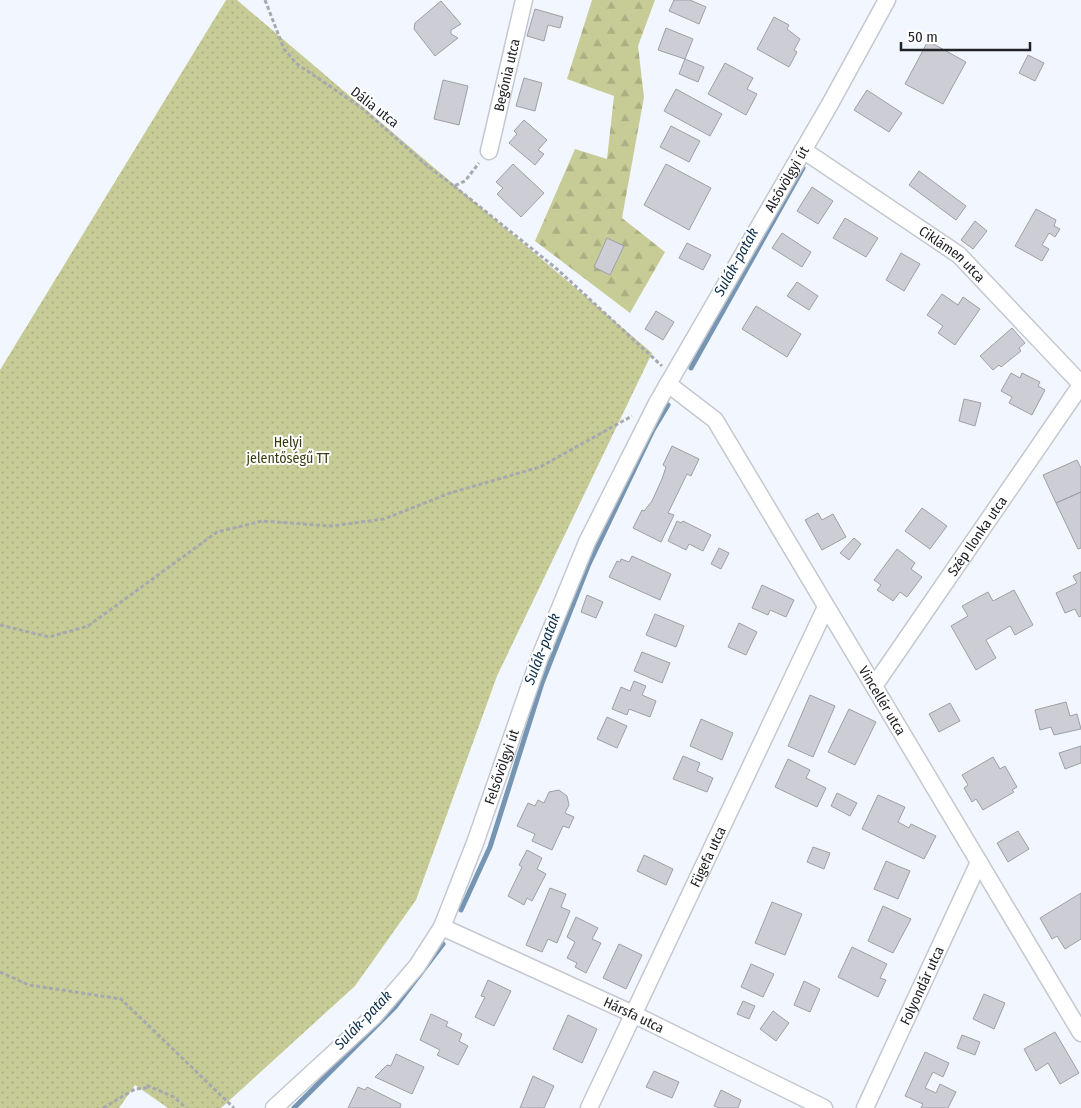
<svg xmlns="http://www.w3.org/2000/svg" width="1081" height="1108" font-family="'Fira Sans Condensed',sans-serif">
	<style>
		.forest { fill: url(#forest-firs) }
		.park { fill: url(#park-dots) }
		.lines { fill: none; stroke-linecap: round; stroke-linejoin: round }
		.stream { stroke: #7595b3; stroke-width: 5 }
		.building { fill: #cdcdd6; stroke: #9e9fa7 }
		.minor-casing { stroke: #c4c8d0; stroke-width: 19 }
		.path { stroke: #a6a9af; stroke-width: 3; stroke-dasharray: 4 2.5; stroke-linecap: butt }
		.minor { stroke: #fff; stroke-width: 16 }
		.labels { text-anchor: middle; stroke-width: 4; stroke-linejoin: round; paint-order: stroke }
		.street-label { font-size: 14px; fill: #212225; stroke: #fff }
		.park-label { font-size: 14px; fill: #3a3c10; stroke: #fff }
		.water-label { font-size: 15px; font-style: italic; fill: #0d2f4a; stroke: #fff }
	</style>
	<defs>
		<pattern id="forest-firs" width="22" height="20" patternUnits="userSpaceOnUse" patternTransform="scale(1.25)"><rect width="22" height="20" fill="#c7cc97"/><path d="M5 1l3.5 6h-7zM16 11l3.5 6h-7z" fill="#abaf82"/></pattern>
		<pattern id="park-dots" width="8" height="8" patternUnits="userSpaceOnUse" patternTransform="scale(1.25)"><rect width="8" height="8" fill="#c7cc97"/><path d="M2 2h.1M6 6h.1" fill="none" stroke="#abaf82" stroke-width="1.8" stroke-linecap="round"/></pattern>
	</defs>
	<rect width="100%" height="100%" fill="#f2f6fe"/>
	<!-- forest -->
	<path class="forest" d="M592 0H655L638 46 644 97 622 218 665 252 630 313 535 241 575 149 607 159 614 96 567 79Z"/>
	<!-- park -->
	<path class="park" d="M226 0H237L652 353 497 676 416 900 355 986 221 1108H168L135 1085 119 1108H0V370Z"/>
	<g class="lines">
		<!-- stream -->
		<path class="stream" d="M691 368 803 168
			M461 910 490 847 542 683 588 566 653 430 668 405
			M294 1108 395 1007 443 944"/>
	</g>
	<!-- building -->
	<path class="building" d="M674 0H690L706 7 699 24 669 11Z
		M441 1 461 24 451 30V34L458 38 435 56 414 29 415 23Z
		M535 9 563 17 560 28 548 25 544 41 527 36Z
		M774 17 789 25 787 29 800 39 794 50 797 52 789 67 757 49Z
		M666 28 693 39 685 59 658 50Z
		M928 41 966 62 943 104 905 84Z
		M1028 55 1044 63 1035 81 1019 73Z
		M685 59 704 67 698 82 679 74Z
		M725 63 753 78 747 89 757 94 746 115 708 94Z
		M524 78 542 83 535 111 516 106Z
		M443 80 468 86 459 125 434 119Z
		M676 89 722 114 710 136 664 111Z
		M867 90 902 113 889 132 854 110Z
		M524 120 547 140 538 150 544 154 535 165 509 143 517 134 514 131Z
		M671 126 700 141 689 162 660 147Z
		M513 164 544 193 521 217 497 194 503 188 496 182Z
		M666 164 711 188 689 230 644 205Z
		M919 171 966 206 956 220 909 185Z
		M812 187 833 201 818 224 797 211Z
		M1036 209 1056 220 1054 226 1060 229 1055 237 1049 233 1042 245 1049 249 1042 261 1015 246Z
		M845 218 878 238 866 257 833 238Z
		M975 221 987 231 973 249 961 240Z
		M782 233 811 252 802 267 772 248Z
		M607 238 624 246 610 275 594 267Z
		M687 243 711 255 703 270 679 258Z
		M901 253 920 264 904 291 886 280Z
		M797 282 818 296 809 310 787 296Z
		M942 294 958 305 963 297 980 309 955 345 938 333 943 326 927 315Z
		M756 306 801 334 787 357 742 329Z
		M656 311 674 322 663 340 645 329Z
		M1012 328 1025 343 1019 348 1021 351 1001 367 999 365 993 370 980 356Z
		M1011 373 1020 378 1022 373 1040 382 1038 386 1045 390 1032 415 1009 403 1012 397 1001 391Z
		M964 399 981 403 975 426 959 421Z
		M672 446 699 459 691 476 687 474 668 513 674 515 661 542 633 528 642 510 644 511 652 501 662 479 666 467 663 465Z
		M1077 460 1081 468V492L1056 503 1043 475Z
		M1081 492V548L1078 549 1056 503Z
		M922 508 947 526 930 549 905 531Z
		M818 513 822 520 833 514 846 537 822 550 805 520Z
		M677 521 681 523 683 521 711 535 703 551 689 544 686 550 668 541Z
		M854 538 861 544 849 560 840 553Z
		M719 548 729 553 721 569 711 564Z
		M897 549 915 563 911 569 922 577 907 597 900 592 893 601 877 590 881 585 874 580Z
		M632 556 671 574 660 600 609 577 617 561 620 562 621 559 629 562Z
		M1081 572V616L1079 617 1075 609 1065 613 1056 593 1077 583 1073 576Z
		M762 585 794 600 786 617 770 610 768 615 752 608Z
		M1014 590 1033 625 1015 635 1010 626 986 640 996 658 976 670 951 626 968 616 962 606 988 592 993 601Z
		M587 595 603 602 596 618 581 612Z
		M655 614 684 626 676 647 646 635Z
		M739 623 757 632 746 655 728 647Z
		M642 652 670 663 662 683 634 671Z
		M634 681 646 686 642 695 656 701 650 717 629 709 627 715 612 709 621 687 630 691Z
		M810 695 835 706 813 757 788 746Z
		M1066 702 1070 716 1077 714 1081 729 1054 735 1051 727 1040 730 1035 710Z
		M950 703 960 721 939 732 929 714Z
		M849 709 876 722 855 765 828 752Z
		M607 717 627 726 617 748 597 739Z
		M701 719 733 733 722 760 690 746Z
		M1081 746V763L1065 769 1059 753Z
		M683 756 700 763 697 771 713 778 707 792 673 779Z
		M993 757 1000 769 1005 766 1017 787 1012 790 1014 792 983 810 976 799 972 802 964 788 968 785 962 775Z
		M788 759 810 770 806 778 826 788 817 807 775 787Z
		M559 790 567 796 569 805 565 813 574 817 569 828 563 826 552 850 532 841 535 834 517 826 528 803 535 806 538 800 544 803 549 792Z
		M837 793 857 803 850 816 831 806Z
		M878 795 905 807 898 822 909 828 911 824 936 836 924 859 862 829Z
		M1018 831 1029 849 1008 862 997 843Z
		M813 847 830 853 824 869 807 862Z
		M527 850 542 858 537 869 546 874 532 901 527 898 524 905 508 896 522 867 519 865Z
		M644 855 673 869 666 885 637 871Z
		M886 861 910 871 898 899 874 889Z
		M550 888 566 894 561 907 570 911 557 943 548 939 542 952 526 945Z
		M1081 893V939L1065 949 1057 936 1052 939 1040 918Z
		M772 902 802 914 785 955 755 943Z
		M883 906 911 919 893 953 868 941Z
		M576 917 598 928 592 939 601 943 586 973 575 967 577 963 567 958 575 942 567 937Z
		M619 944 642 955 626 989 603 978Z
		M852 947 887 964 880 978 886 980 878 997 838 977Z
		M751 964 774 974 763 997 741 987Z
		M488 980 511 991 494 1026 475 1017 485 997 481 996Z
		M804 981 820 989 810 1012 794 1005Z
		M984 994 1005 1003 994 1029 973 1019Z
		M743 1001 755 1006 749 1019 737 1014Z
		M773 1011 789 1023 776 1041 760 1029Z
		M431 1014 448 1022 446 1026 462 1034 459 1041 468 1046 458 1065 437 1055 440 1050 420 1040Z
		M568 1015 597 1029 582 1063 553 1049Z
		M1055 1032 1079 1073 1060 1084 1048 1063 1036 1071 1024 1049Z
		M962 1035 980 1042 975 1055 957 1048Z
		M925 1052 949 1063 943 1077 933 1072 925 1088 936 1093 940 1084 956 1092 948 1108H921L923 1104 905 1096Z
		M396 1054 424 1067 412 1094 375 1077 387 1065 391 1066Z
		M654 1071 679 1082 672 1098 646 1087Z
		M533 1076 554 1086 544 1108H520Z
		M358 1087 365 1090 367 1087 401 1104 400 1108H348Z
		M721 1090 741 1100 738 1108H719L714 1106Z"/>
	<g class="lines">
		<defs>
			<g id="minor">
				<path id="s1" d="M803 150 959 255 1081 384"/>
				<path id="s2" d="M489 151 524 0"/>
				<path id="s3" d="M668 384 715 420 1081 1033"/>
				<path id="s4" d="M874 686 1081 385"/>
				<path id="s5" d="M442 927 633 1014 824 1108"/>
				<path id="s6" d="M274 1108 374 1016 417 966 442 927 475 843 539 659 587 542 657 403 830 104 887 0"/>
				<path id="s7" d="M589 1108 826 607"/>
				<path id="s8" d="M865 1108 979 862"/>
			</g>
		</defs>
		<!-- minor casing -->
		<use href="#minor" class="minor-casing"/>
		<!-- path -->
		<path class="path" d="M265 0 284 49 297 64 362 108 425 164 454 186 465 181 479 163
			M454 186 557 269 662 366
			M0 625 49 637 88 626 217 532 262 521 331 526 384 519 450 493 540 467 632 416
			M0 972 29 985 121 999 234 1108
			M103 1108 135 1089 146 1088V1085L174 1097 186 1108"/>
		<!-- minor -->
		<use href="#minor" class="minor"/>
	</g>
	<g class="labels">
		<!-- street labels -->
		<g class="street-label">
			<text dy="5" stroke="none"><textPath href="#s2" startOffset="78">Begónia utca</textPath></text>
			<text transform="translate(375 107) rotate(38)" y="5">Dália utca</text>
			<text dy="5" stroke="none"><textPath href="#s6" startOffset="1074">Alsóvölgyi út</textPath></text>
			<text dy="5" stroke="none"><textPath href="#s1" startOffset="182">Ciklámen utca</textPath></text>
			<text dy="5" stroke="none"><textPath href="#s4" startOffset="182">Szép Ilonka utca</textPath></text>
			<text dy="5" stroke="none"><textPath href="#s3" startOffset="386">Vincellér utca</textPath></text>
			<text dy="5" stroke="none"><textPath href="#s6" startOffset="419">Felsővölgyi út</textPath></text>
			<text dy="5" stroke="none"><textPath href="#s7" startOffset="278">Fügefa utca</textPath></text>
			<text dy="5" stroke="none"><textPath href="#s8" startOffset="135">Folyondár utca</textPath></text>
			<text dy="5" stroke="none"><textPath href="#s5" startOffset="211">Hársfa utca</textPath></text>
		</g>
		<!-- park labels -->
		<g class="park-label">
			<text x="288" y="447">Helyi<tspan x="288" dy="16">jelentőségű TT</tspan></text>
		</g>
		<!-- water labels -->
		<g class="water-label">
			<text transform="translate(736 262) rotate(-61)" y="5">Sulák-patak</text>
			<text transform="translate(542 649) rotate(-69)" y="5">Sulák-patak</text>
			<text transform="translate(363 1020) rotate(-46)" y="5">Sulák-patak</text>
		</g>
	</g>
	<!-- scale -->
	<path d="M901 42v8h129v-8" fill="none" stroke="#212225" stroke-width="2.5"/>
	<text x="908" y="42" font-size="15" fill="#212225" stroke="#ffffff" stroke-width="4" paint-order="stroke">50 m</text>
</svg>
